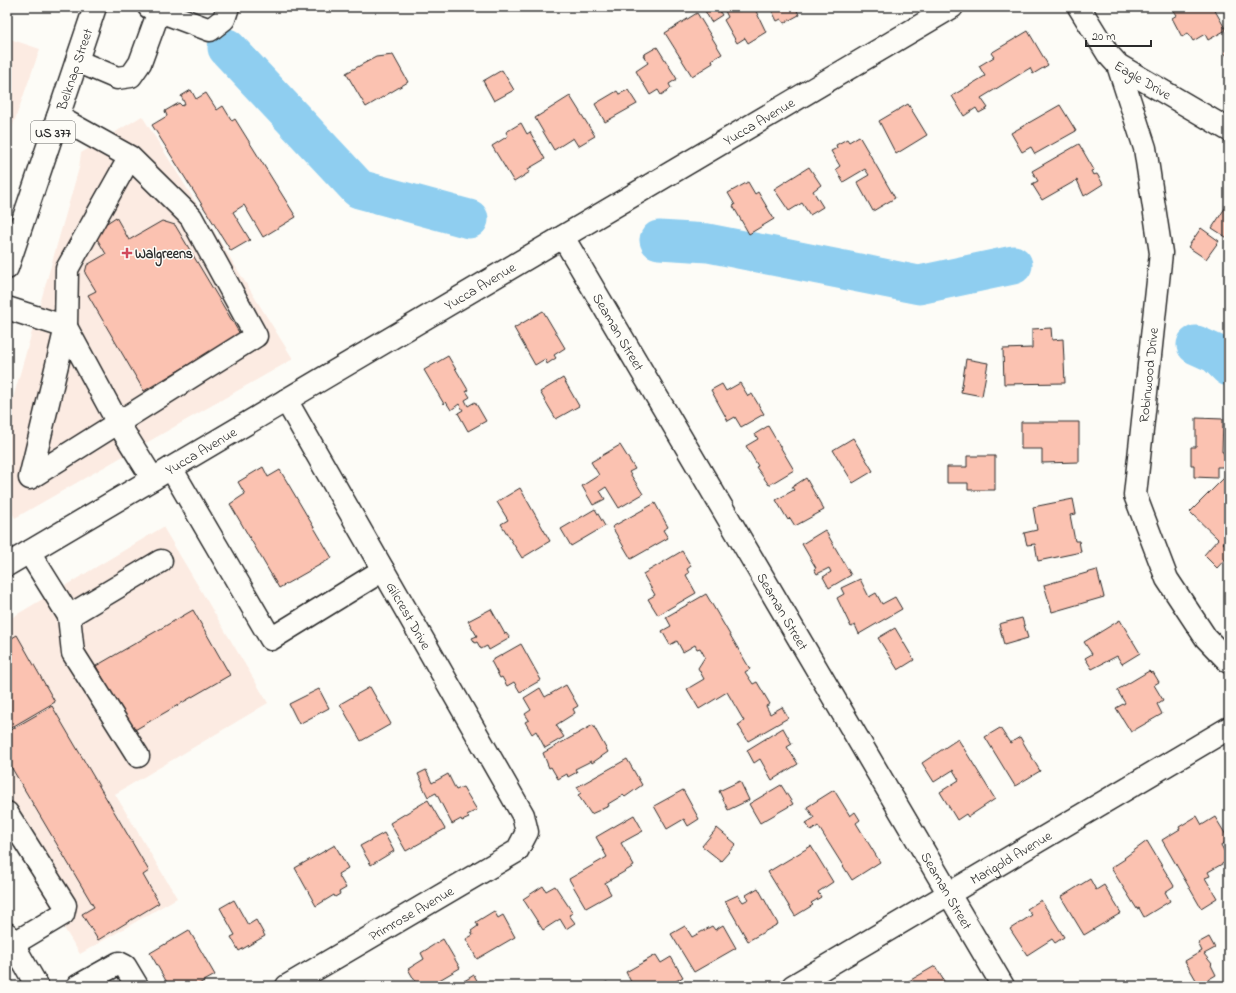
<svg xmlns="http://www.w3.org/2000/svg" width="1236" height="993" font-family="'Indie Flower',sans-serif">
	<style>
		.built { fill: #fcebe2 }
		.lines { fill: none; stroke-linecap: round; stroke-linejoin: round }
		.river { stroke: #8fcef0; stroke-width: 39 }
		.building { fill: #fbc2b1; stroke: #2b2b2b }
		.minor-casing { stroke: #2b2b2b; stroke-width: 25 }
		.major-casing { stroke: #2b2b2b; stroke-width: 25 }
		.minor { stroke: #fdfcf7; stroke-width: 22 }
		.major { stroke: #fdfcf7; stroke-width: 22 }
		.poi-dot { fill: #d1495b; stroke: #fdfcf7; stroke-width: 1.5 }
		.labels { text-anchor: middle; stroke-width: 3; stroke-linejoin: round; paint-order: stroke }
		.shield { fill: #fdfcf7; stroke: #6a6a68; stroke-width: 1 }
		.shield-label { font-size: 13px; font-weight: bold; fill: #2b2b2b }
		.street-label { font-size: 14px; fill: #2b2b2b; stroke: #fdfcf7 }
		.poi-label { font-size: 14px; font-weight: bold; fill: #2b2b2b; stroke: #fdfcf7; text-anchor: start }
	</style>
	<rect width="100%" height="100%" fill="#fdfcf7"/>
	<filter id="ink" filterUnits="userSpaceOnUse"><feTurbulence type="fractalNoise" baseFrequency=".025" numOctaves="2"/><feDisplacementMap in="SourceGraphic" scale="8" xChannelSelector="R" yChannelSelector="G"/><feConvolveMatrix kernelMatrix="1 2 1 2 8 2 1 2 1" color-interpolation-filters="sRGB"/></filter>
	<g filter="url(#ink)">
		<!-- built -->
		<path class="built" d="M7 38 40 49 7 142Z
			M142 116 293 359 15 518 7 505V419L79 168 81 153Z
			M163 527 268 703 115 794 177 898 80 954 7 836V613L11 618Z"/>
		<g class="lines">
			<!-- river -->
			<path class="river" d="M227 48 359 189 469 219
				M659 240 708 243 919 285 1013 265
				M1196 345 1216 354 1229 367"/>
		</g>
		<!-- building -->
		<path class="building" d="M703 7H717L722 15 711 22Z
			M723 7H737L739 11 747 7H754L766 32 748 43 745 38 737 43 724 20 728 17Z
			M770 7H803L797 10 799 15 784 23 781 19 777 21Z
			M1174 7H1213L1226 30 1208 40 1205 34 1193 41 1188 33 1182 37 1172 18 1177 15 1172 8Z
			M697 13 722 54 712 60 713 63 692 76 665 33Z
			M1028 31 1048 65 1033 74 1030 68 981 98 988 108 979 113 976 108 964 116 952 96 985 76 979 66 994 57 991 53Z
			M657 47 677 79 669 84 671 88 661 95 658 90 650 95 636 71 648 63 643 55Z
			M1229 49V59L1224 52Z
			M393 55 408 82 366 107 346 73 376 57Z
			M502 70 514 90 494 101 483 81Z
			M191 90 196 99 206 93 217 110 223 106 232 121 235 119 296 217 263 237 244 205 233 212 250 240 231 251 152 125 167 116 165 111 179 103 182 106 185 104 181 96Z
			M628 90 637 104 605 122 595 104 617 91 619 94Z
			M570 96 595 136 578 146 573 138 554 150 535 118Z
			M908 104 927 135 896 154 879 121Z
			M1060 105 1076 131 1035 154 1031 147 1022 152 1011 133Z
			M521 123 527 134 530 132 545 159 528 169 530 172 514 182 492 146 508 136 506 132Z
			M859 136 895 198 873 211 857 182 869 175 865 169 843 182 836 169 840 166 831 151 837 148 836 145 847 139 849 142Z
			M1079 144 1094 170 1091 171 1093 175 1097 174 1103 184 1084 196 1077 180 1042 200 1032 184 1038 181 1032 171Z
			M809 167 821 185 813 191 823 207 810 215 802 203 789 211 774 189Z
			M748 182 755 194 758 192 774 219 749 234 733 206 735 205 728 193Z
			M1229 202V239L1212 228Z
			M116 217 129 240 162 221 175 225 240 334 144 391 88 295 96 291 85 273 87 265 106 254 93 232Z
			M1201 228 1219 241 1206 259 1188 247Z
			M543 311 565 348 554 355 556 358 547 364 545 359 535 365 514 328Z
			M1051 328 1052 340 1063 339 1065 383 1004 384 1003 349 1032 348V329Z
			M448 356 468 390 466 391 470 397 465 400 468 406 475 402 486 421 468 431 458 413 463 410 459 404 451 410 446 402 444 404 424 370Z
			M966 359 988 363 982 396 961 392Z
			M563 378 579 406 556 419 540 392Z
			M740 383 748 396 752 394 764 414 741 427 735 417 728 421 711 390 722 384 726 391Z
			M1196 418 1223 419 1222 452H1224V455H1228V467H1217V478L1194 477V465H1191V447H1196Z
			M1021 422H1079V462L1042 463V449H1021Z
			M768 426 794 470 769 485 756 467 758 466 746 446 758 439 755 434Z
			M853 438 873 471 853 483 833 450Z
			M620 445 635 469 629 472 643 494 619 508 606 487 600 491 605 499 593 505 582 486 599 475 591 462Z
			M967 456H995V490H968V483H947V467H967Z
			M263 467 268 477 280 470 332 558 279 588 230 504 245 494 238 482Z
			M806 478 824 510 795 526 790 518 788 520 776 500 794 490 792 487Z
			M1224 478 1229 483V537L1223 543 1229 549V555L1217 568 1204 555 1218 539 1190 512Z
			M520 488 550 541 522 558 501 524 508 520 497 502Z
			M1073 499 1076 514 1070 515 1075 541H1079L1081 552 1038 561 1035 544 1027 545 1024 533 1037 530 1033 507Z
			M655 503 668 527 663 530 668 538 631 559 612 527Z
			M595 509 605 526 571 546 561 529Z
			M825 530 851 575 829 588 823 577 831 572 829 568 817 574 814 569 816 568 802 544Z
			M682 551 691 566 687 569 689 573 686 575 696 593 658 615 648 599 655 595 643 574Z
			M1097 570 1104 597 1052 612 1044 585Z
			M860 579 869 597 876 593 882 604 895 597 902 609 859 634 855 625 851 627 837 598 844 594 841 588Z
			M706 594 750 669 745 672 753 684 757 682 770 704 766 706 770 714 782 707 788 718 748 741 738 725 744 721 727 692 699 709 687 689 704 679 698 668 705 657 700 648 697 649 695 645 683 652 677 641 670 645 662 631 671 626 666 617Z
			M491 609 505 634 506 633 510 638 489 650 487 646 481 649 477 642 475 643 472 638 477 636 468 621Z
			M193 610 230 675 133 731 96 666Z
			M1022 618 1028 638 1004 645 999 624Z
			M1120 620 1140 653 1122 664 1117 656 1092 669 1085 658 1092 654 1084 642Z
			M895 628 914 660 898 670 878 638Z
			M17 635 55 702 7 730V641Z
			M521 644 541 680 520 692 514 682 507 686 502 677 500 678 491 661Z
			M1149 671 1151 673 1153 672 1159 682 1154 685 1163 700 1157 704 1162 714 1131 732 1116 708 1125 703 1117 690Z
			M566 685 578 706 573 709 575 713 556 725 564 737 545 748 536 731 532 734 525 722 529 720 525 714 531 710 524 698 540 688 545 697Z
			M370 687 391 724 361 741 340 704Z
			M319 689 329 708 299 724 289 704Z
			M52 706 149 871 143 875 159 903 98 940 82 914 94 907 7 760V732Z
			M593 725 608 752 592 763 591 761 575 769 577 772 568 777 567 774 558 779 551 767 549 768 543 753Z
			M783 728 792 744 787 747 798 764 772 780 760 759 754 763 747 750Z
			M1000 728 1010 743 1020 737 1040 771 1015 786 985 737Z
			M958 739 995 799 968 817 966 814 957 820 940 792 959 780 953 770 934 782 922 763Z
			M627 759 642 785 625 797 623 795 608 804 609 806 591 814 578 795 581 793 577 787Z
			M426 770 432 783 448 774 456 790 463 787 477 810 467 815 469 818 462 821 461 819 452 824 436 793 428 797 422 785 423 784 418 774Z
			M740 781 749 800 728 810 719 791Z
			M781 785 793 804 760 823 749 804Z
			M683 790 699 819 688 826 684 819 667 829 654 806Z
			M834 790 850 816 855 812 860 820 856 823 880 862 852 880 818 826 811 831 806 823 814 818 807 807Z
			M428 800 445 829 406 851 390 823Z
			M634 815 643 831 621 843 634 866 605 883 611 894 586 908 569 879 607 857 596 837Z
			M1197 816 1202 825 1215 817 1229 840 1221 845 1229 860 1208 872 1210 876 1205 878 1217 898 1201 908 1162 840 1180 829 1179 827Z
			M717 828 736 844 721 861 702 846Z
			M384 833 394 851 371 865 360 846Z
			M1147 841 1174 886 1165 892 1170 901 1144 917 1139 908 1137 909 1111 868 1125 859 1124 858Z
			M335 845 348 868 338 874 346 888 339 892 340 894 335 897 334 895 316 906 295 868Z
			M811 846 833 882 818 892 821 897 811 903 813 905 795 916 768 872Z
			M1090 879 1096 890 1104 885 1121 913 1084 935 1061 897Z
			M543 886 546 891 555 886 573 913 569 915 575 923 566 929 560 919 543 930 523 899Z
			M758 888 778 924 748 941 725 901 738 895 743 902 749 899 746 895Z
			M234 900 248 925 256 920 265 936 239 951 231 937 235 935 220 908Z
			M1041 900 1064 937 1055 943 1052 939 1027 955 1010 929 1032 915 1027 909Z
			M494 911 498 918 503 915 515 937 477 959 466 939 473 935 471 931 478 926 476 922Z
			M723 925 736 948 694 972 671 934 685 926 692 937 712 926 715 930Z
			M189 930 215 975 195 986H169L150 953Z
			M1209 937 1215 948 1204 954 1212 964 1211 965 1216 975 1199 985 1185 961 1202 951 1198 943Z
			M443 939 460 968 429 986 427 982 418 986 408 969 424 959 421 953Z
			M656 955 661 963 671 957 683 977 668 986H633L626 972Z
			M935 966 947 986H902V985Z
			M474 975 480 986H456Z
			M367 981 370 986H359Z
			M607 982 609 986H599Z"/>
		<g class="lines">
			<defs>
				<g id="minor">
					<path d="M149 7 210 30 224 19 228 7"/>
					<path id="s1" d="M1079 7 1108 54 1118 65 1229 130"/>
					<path d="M77 61 117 78 131 76 140 63 159 11"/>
					<path d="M1118 65 1145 148 1161 253 1135 495 1167 579 1206 638 1229 662"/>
					<path d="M58 117 130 157 191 217 256 336 30 478 66 327 67 269 130 157"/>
					<path id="s2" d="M563 237 1003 986"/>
					<path d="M7 308 66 327 118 423 153 479"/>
					<path id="s3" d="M286 400 523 815 527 832 517 851 287 986"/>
					<path d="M171 468 271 639 383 570"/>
					<path d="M29 552 69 616 73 653 138 756"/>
					<path id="s4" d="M7 565 952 7"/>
					<path d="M69 616 161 561"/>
					<path d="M7 813 65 905 63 914 13 944"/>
					<path d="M78 986 119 963 125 966 137 986"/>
					<path id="s5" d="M793 986 1229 728"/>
				</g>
				<g id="major">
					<path id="s6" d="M7 268 95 7"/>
					<path d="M7 934 37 986"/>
				</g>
			</defs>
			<!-- minor casing -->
			<use href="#minor" class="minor-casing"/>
			<!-- major casing -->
			<use href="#major" class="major-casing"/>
			<!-- minor -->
			<use href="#minor" class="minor"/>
			<!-- major -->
			<use href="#major" class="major"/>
		</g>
	</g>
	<!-- markers -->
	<path class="poi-dot" d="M125 247h4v4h4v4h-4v4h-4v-4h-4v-4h4z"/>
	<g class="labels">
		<!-- shield labels -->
		<rect class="shield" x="31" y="121" width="44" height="22" rx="3"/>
		<g class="shield-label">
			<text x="53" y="137">US 377</text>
		</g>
		<!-- street labels -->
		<g class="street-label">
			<text dy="5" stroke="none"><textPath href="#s6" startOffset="210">Belknap Street</textPath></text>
			<text dy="5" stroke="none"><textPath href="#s1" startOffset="99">Eagle Drive</textPath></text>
			<text dy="5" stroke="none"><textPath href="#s4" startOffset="873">Yucca Avenue</textPath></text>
			<text dy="5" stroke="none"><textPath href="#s4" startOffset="549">Yucca Avenue</textPath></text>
			<text dy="5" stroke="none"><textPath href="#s2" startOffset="110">Seaman Street</textPath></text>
			<text transform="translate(1148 375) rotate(-84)" y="5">Robinwood Drive</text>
			<text dy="5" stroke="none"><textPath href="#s4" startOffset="225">Yucca Avenue</textPath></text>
			<text dy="5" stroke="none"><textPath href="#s2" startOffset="434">Seaman Street</textPath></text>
			<text dy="5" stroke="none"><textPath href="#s3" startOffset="248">Gilcrest Drive</textPath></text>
			<text dy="5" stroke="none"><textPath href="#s5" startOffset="253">Marigold Avenue</textPath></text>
			<text dy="5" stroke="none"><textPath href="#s2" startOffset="758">Seaman Street</textPath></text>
			<text transform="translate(411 913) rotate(-30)" y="5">Primrose Avenue</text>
		</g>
		<!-- poi labels -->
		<g class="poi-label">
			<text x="135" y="258">Walgreens</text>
		</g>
	</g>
	<!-- margin -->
	<rect width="1236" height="993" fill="none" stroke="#fdfcf7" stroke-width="24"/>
	<rect x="12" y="12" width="1212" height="969" fill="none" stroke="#2b2b2b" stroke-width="1.5" filter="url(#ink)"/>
	<!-- scale -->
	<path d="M1086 40v6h65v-6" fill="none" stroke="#2b2b2b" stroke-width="2"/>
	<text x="1092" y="40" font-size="12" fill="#2b2b2b" stroke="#fdfcf7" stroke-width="3" paint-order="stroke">20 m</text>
</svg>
